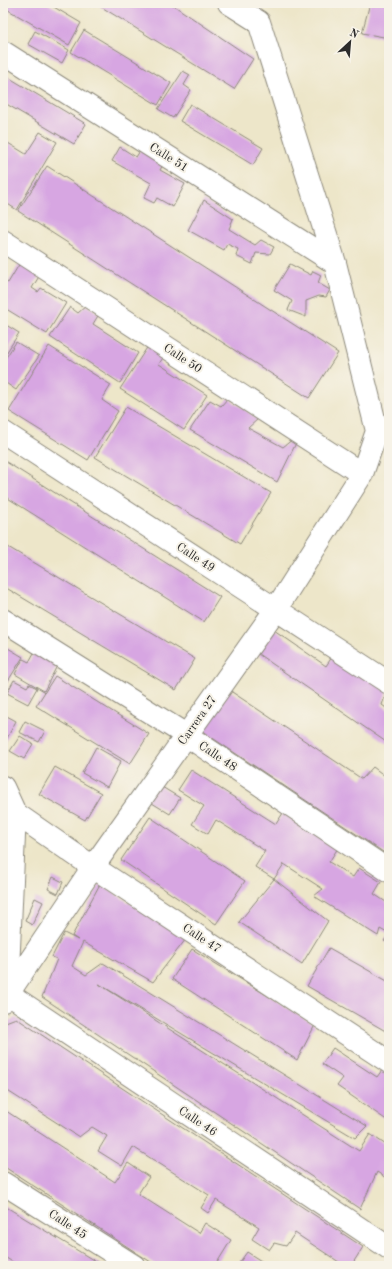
<svg xmlns="http://www.w3.org/2000/svg" width="392" height="1269" font-family="'Old Standard TT',serif">
	<style>
		.building { fill: #d7a6e2 }
		.lines { fill: none; stroke-linecap: round; stroke-linejoin: round }
		.street-casing { stroke: #8c887a; stroke-width: 24 }
		.street { stroke: #fff; stroke-width: 22 }
		.labels { text-anchor: middle; stroke-width: 4; stroke-linejoin: round; paint-order: stroke }
		.street-label { font-size: 12px; fill: #2b2b2b; stroke: #f7f3e8 }
	</style>
	<rect width="100%" height="100%" fill="#f7f3e8"/>
	<filter id="ink" filterUnits="userSpaceOnUse"><feTurbulence type="fractalNoise" baseFrequency=".025" numOctaves="2"/><feDisplacementMap in="SourceGraphic" scale="8" xChannelSelector="R" yChannelSelector="G"/><feConvolveMatrix kernelMatrix="1 2 1 2 8 2 1 2 1" color-interpolation-filters="sRGB"/></filter>
	<filter id="wash" filterUnits="userSpaceOnUse"><feTurbulence type="fractalNoise" baseFrequency=".012" numOctaves="4" result="noise"/><feDisplacementMap in="SourceGraphic" scale="16" xChannelSelector="R" yChannelSelector="G"/><feGaussianBlur stdDeviation="0.9" result="paint"/><feColorMatrix in="noise" values="0 0 0 0 0 0 0 0 0 0 0 0 0 0 0 0 0 1.4 0 .05"/><feComposite in="paint" operator="in"/></filter>
	<g filter="url(#wash)">
		<rect width="100%" height="100%" fill="#ede6c9"/>
		<g id="blocks">
			<!-- building -->
			<path class="building" d="M3 3H47L81 23 69 45 3 7Z
				M95 3H174L173 5 253 59 234 89Z
				M370 3H389V38L362 33Z
				M84 30 171 83 158 105 71 52Z
				M35 31 69 50 62 63 28 44Z
				M183 71 190 75 184 85 191 90 173 118 158 109Z
				M3 74 86 124 74 144 3 102Z
				M190 104 263 148 253 165 180 121Z
				M40 132 57 142 17 210 3 201V140L26 154Z
				M120 147 136 157 142 148 165 161 160 170 185 184 173 207 157 198 154 203 144 198 151 183 112 161Z
				M47 166 338 353 309 398 18 211Z
				M204 200 233 219 229 229 255 245 261 240 274 247 270 254 256 253 252 264 236 256 238 249 227 244 224 250 188 230Z
				M23 258 43 270 32 288 38 292 41 288 66 303 47 334 3 307V280L8 283Z
				M290 264 311 275 313 271 321 275 318 283 330 290 326 297 319 296 306 301V317L288 310 292 301 274 290Z
				M87 305 99 314 93 324 138 353 120 383 50 337 70 307 78 313Z
				M3 323 19 333 3 358Z
				M16 342 39 356 16 390 3 381V362Z
				M150 343 166 353 159 364 207 395 184 430 120 389Z
				M49 346 111 385 102 400 118 411 88 460 9 411Z
				M228 398 258 419 248 428 283 447 293 439 297 441 277 482 190 430 210 400 221 406Z
				M126 407 271 493 240 544 95 457Z
				M3 460 220 597 204 622 3 495Z
				M3 544 195 659 176 690 3 586Z
				M274 630 326 666 334 654 387 691 382 705 389 710V744L258 654Z
				M3 645 23 657 3 689Z
				M35 651 58 664 44 691 15 674 23 659 29 662Z
				M55 676 149 734 130 764 36 706Z
				M14 680 27 687 29 684 37 688 28 704 7 693Z
				M229 690 362 779 373 767 389 779V856L202 731Z
				M3 714 16 721 5 742 3 741Z
				M25 721 45 731 39 742 19 732Z
				M20 736 33 744 24 759 10 751Z
				M96 747 121 761 107 787 82 773Z
				M55 767 101 793 85 820 39 794Z
				M191 770 276 824 283 813 338 848 329 862 353 877 359 868 381 882 374 894 389 904V944L384 941 389 934 380 929 378 936 314 896 323 889 284 864 274 879 255 867 265 851 216 820 208 834 192 824 204 806 178 790Z
				M157 784 180 798 170 814 147 800Z
				M150 817 245 881 216 924 121 860Z
				M53 877 63 882 58 894 48 889Z
				M274 879 328 921 302 964 239 922Z
				M100 884 186 939 153 982 83 942 72 966 86 975 103 963 367 1126 355 1138 99 984 359 1151 370 1134 389 1147V1180L377 1172 360 1209 42 997 57 959 52 957 64 933 78 940 72 936Z
				M35 898 43 902 32 925 25 921Z
				M329 948 389 982V1033L307 986Z
				M192 949 315 1025 297 1060 172 979Z
				M16 1018 363 1247 351 1266H345L295 1233 286 1246 274 1243 269 1250 252 1239 259 1227 216 1200 208 1213 201 1208 209 1195 133 1147 122 1166 98 1151 107 1136 92 1127 79 1137 3 1088V1023Z
				M333 1048 377 1077 385 1066 389 1069 388 1121 337 1086 343 1078 322 1064Z
				M3 1109 115 1182 128 1163 149 1177 138 1194 199 1233 205 1223 231 1240 215 1266H157L3 1166Z
				M3 1205 103 1266H19L3 1256Z
				M247 1252 269 1266H237Z"/>
		</g>
	</g>
	<g filter="url(#ink)">
		<use href="#blocks" fill-opacity="0" stroke="#8c887a" stroke-width="1"/>
		<g class="lines">
			<defs>
				<path id="street" d="M3 52 335 263
					M3 241 362 474
					M3 432 389 683
					M3 620 186 735 389 871
					M3 787 15 813 7 993 389 1248
					M15 813 93 867 389 1062
					M3 1001 93 867 276 609 362 474 377 431 335 263 259 22 229 3
					M3 1183 134 1266"/>
			</defs>
			<!-- street casing -->
			<use href="#street" class="street-casing"/>
			<!-- street -->
			<use href="#street" class="street"/>
		</g>
	</g>
	<g class="labels">
		<!-- street labels -->
		<g class="street-label">
			<text transform="translate(169 157) rotate(32)" y="4">Calle 51</text>
			<text transform="translate(183 358) rotate(33)" y="4">Calle 50</text>
			<text transform="translate(196 557) rotate(33)" y="4">Calle 49</text>
			<text transform="translate(197 720) rotate(-55)" y="4">Carrera 27</text>
			<text transform="translate(218 756) rotate(34)" y="4">Calle 48</text>
			<text transform="translate(202 938) rotate(33)" y="4">Calle 47</text>
			<text transform="translate(198 1121) rotate(34)" y="4">Calle 46</text>
			<text transform="translate(68 1224) rotate(33)" y="4">Calle 45</text>
		</g>
	</g>
	<!-- margin -->
	<rect width="392" height="1269" fill="none" stroke="#f7f3e8" stroke-width="16"/>
	<!-- north arrow -->
	<g transform="translate(350 42) rotate(26)" stroke="#f7f3e8" stroke-width="3" paint-order="stroke">
	<path d="M0-3L7 15L0 10L-7 15Z" fill="#2b2b2b"/>
	<text y="-6" font-size="11" font-weight="bold" text-anchor="middle" fill="#2b2b2b">N</text>
	</g>
</svg>
